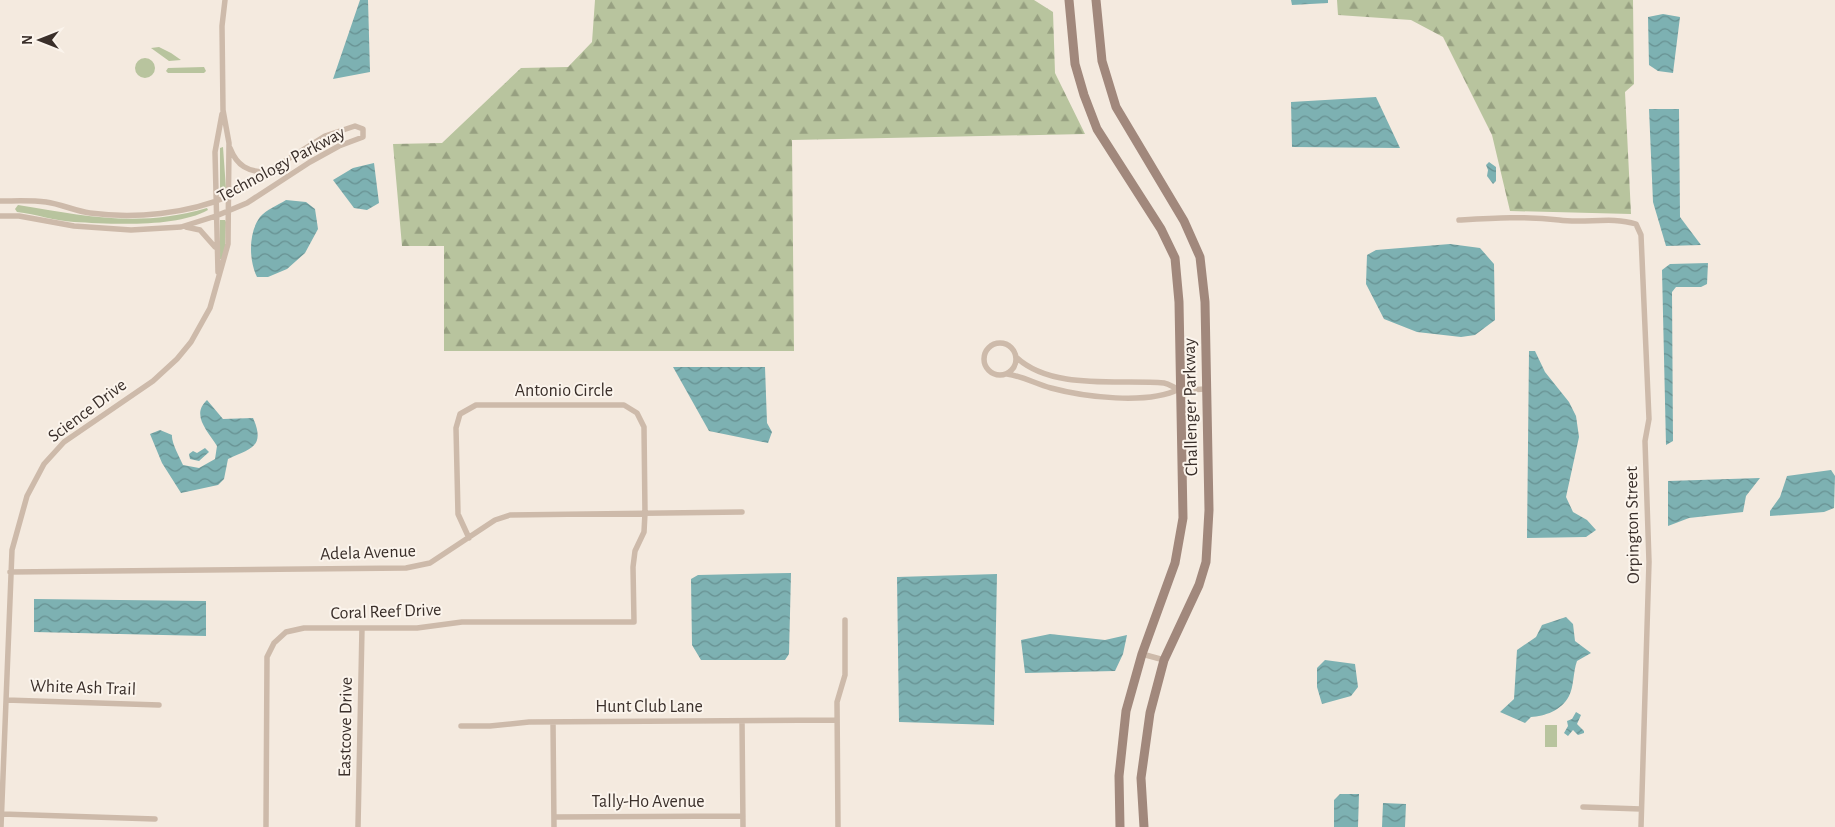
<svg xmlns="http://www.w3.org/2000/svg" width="1835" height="827" font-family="'Alegreya Sans',sans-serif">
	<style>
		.green { fill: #b8c49e }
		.forest { fill: url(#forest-firs) }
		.water { fill: url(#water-waves) }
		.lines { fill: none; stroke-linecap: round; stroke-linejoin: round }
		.minor { stroke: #cdbaaa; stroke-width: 5.5 }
		.secondary { stroke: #a1887c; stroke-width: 9 }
		.labels { text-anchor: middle; stroke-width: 4; stroke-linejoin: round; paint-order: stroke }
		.street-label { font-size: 18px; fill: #3a2f2a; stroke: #fbf4ec }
	</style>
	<defs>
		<pattern id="forest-firs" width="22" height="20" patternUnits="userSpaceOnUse" patternTransform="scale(1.25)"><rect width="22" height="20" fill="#b8c49e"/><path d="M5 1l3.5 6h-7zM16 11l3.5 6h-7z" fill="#97a081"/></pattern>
		<pattern id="water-waves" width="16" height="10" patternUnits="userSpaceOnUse" patternTransform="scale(1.25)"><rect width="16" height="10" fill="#7db1b2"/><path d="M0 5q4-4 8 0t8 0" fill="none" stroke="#679091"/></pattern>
	</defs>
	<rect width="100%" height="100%" fill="#f4eadf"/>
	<!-- green -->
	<path class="green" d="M159 47 171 53 181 60 169 61 151 48Z
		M135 68a10 10 0 1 1 20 0a10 10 0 1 1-20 0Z
		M204 67 206 71 204 73H168L166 71 168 68Z
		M223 147 226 189 222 191 220 189V148Z
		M18 205C86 216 139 228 207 208L208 210C176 228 111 224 74 222 55 221 36 214 17 212L15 209Z
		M220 220H225L226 222 225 247 222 259H220Z
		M1545 725H1557V747H1545Z"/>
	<!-- forest -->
	<path class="forest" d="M595 0H1034L1053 12 1055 73 1085 134 792 140 794 351H444V246H402L393 144 442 143 521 68 568 67 592 42Z
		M1337 0H1633L1634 84 1625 92 1631 214 1510 211 1492 135 1443 37 1411 20 1338 15Z"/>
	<!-- water -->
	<path class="water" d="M360 0H368L370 72 333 79Z
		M1291 0H1328V3L1292 5Z
		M1663 14 1680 17 1673 73 1658 71 1649 65 1648 17Z
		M1376 97 1400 148 1292 147 1291 102Z
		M1649 109H1679L1680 217 1701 245 1666 246 1653 202Z
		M1489 162 1496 167V181L1493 184 1487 176 1488 170 1486 165Z
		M374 163 379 203 367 210 354 208 333 180 353 168Z
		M286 200 306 202 315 209 318 229 305 253 287 269 268 277H257C249 261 248 233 260 217 266 210 278 205 286 200Z
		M1450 244 1480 248 1494 264 1495 320 1475 335 1461 337 1417 332 1384 319 1366 284 1367 255 1376 250Z
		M1708 263 1707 284 1701 287H1676L1672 292 1673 441 1666 445 1662 270 1670 264Z
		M1529 351H1535L1545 372 1569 402 1576 416 1579 437 1566 497 1573 512 1587 520 1596 530 1586 537 1527 538Z
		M673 367H765L767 423 772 432 768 443 709 431Z
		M207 400 223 419 253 418C266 447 250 449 228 459L224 479 218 485 181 493 162 463 150 434 160 430 172 435C171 442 180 458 183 465L199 468 215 459 217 446C207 430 191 415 207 400Z
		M205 448 209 452 199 461 190 459 189 454 193 451 197 453Z
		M1831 470 1835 476 1834 508 1824 512 1770 516V511L1780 497 1787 476Z
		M1760 478 1746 496 1743 512 1689 518 1668 526V481Z
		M791 573 789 654 785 660H701L692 645 691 579 698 575Z
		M997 574 994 725 899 722 897 577Z
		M34 599 206 601V636L34 632Z
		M1566 617 1573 624 1575 641 1591 653 1577 661C1573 672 1574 687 1569 696 1561 711 1545 716 1531 717L1525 723 1500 712 1514 699 1517 650 1536 637 1542 625Z
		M1050 634 1105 640 1127 635 1123 654 1115 671 1025 673 1021 640Z
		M1325 660 1355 664 1358 687 1351 696 1322 704 1317 687V668Z
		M1576 712 1581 715 1577 724 1584 731V733L1578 735 1573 730 1568 736 1564 733 1568 726 1567 721 1572 719Z
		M1340 794H1359L1358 827H1334V800Z
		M1383 803 1406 804 1405 827H1382Z"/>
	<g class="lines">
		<!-- minor -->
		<path class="minor" d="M230 148C237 166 248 172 267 172
			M0 201C15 201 31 200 46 202 61 204 75 211 90 213 134 219 188 214 229 196L325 136 355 126 363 129V137L339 146 310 162 247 203 216 216 181 227 131 230 74 226 19 216H0
			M1459 220C1493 218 1525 216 1559 220 1585 224 1611 216 1636 224L1641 235 1649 419 1645 441 1649 562 1641 827
			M186 227 200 230 215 247
			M218 272 215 152 222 114
			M984 359a16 16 0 1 1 32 0a16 16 0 1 1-32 0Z
			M1016 357C1052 391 1120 379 1164 383 1169 384 1173 387 1178 389 1186 391 1197 389 1205 389
			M1007 374C1022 376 1036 384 1051 388 1084 397 1148 405 1179 389
			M10 572 406 568 430 563 495 520 510 515 742 512
			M1142 654 1164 660
			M6 700 159 705
			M742 721 743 827
			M553 722 554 827
			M461 726H490L529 722 837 720
			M1583 807 1641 809
			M2 814 155 819
			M554 817 743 816
			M1 827 12 550 27 496 44 464 64 442 153 381 177 359 191 342 210 308 228 244 229 143 223 110 222 26 225 0
			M266 827 267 657 274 643 286 632 304 628H417L462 622H634L633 567 635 551 644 532 645 513 644 427 637 413 624 405H476L460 414 456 428 458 514 469 538
			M358 827 362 628
			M838 827 837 702 845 675V620"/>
		<!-- secondary -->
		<path class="secondary" d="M1069 0 1075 64 1084 95 1097 129 1161 229 1175 258 1179 302 1183 518 1175 563 1142 654 1126 711 1119 776 1120 827
			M1096 0 1102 61 1116 107 1184 221 1200 257 1205 302 1209 510 1206 562 1199 585 1164 660 1150 713 1141 778 1144 827"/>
	</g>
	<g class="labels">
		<!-- street labels -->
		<g class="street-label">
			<text transform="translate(281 164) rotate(-28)" y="6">Technology Parkway</text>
			<text x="564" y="396">Antonio Circle</text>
			<text transform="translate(1190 407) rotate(-91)" y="6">Challenger Parkway</text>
			<text transform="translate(87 410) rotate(-37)" y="6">Science Drive</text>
			<text transform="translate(1632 525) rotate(-91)" y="6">Orpington Street</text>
			<text transform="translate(368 552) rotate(-2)" y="6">Adela Avenue</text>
			<text transform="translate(386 611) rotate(-2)" y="6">Coral Reef Drive</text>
			<text transform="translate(83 687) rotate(2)" y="6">White Ash Trail</text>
			<text x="649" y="712">Hunt Club Lane</text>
			<text transform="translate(345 727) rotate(-89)" y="6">Eastcove Drive</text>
			<text x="648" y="807">Tally-Ho Avenue</text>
		</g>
	</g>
	<!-- north arrow -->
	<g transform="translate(40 40) rotate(270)" stroke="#fbf4ec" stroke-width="4" paint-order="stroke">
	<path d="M0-4L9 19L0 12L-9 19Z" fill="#3a2f2a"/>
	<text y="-8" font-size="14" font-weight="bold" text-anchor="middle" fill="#3a2f2a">N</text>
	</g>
</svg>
